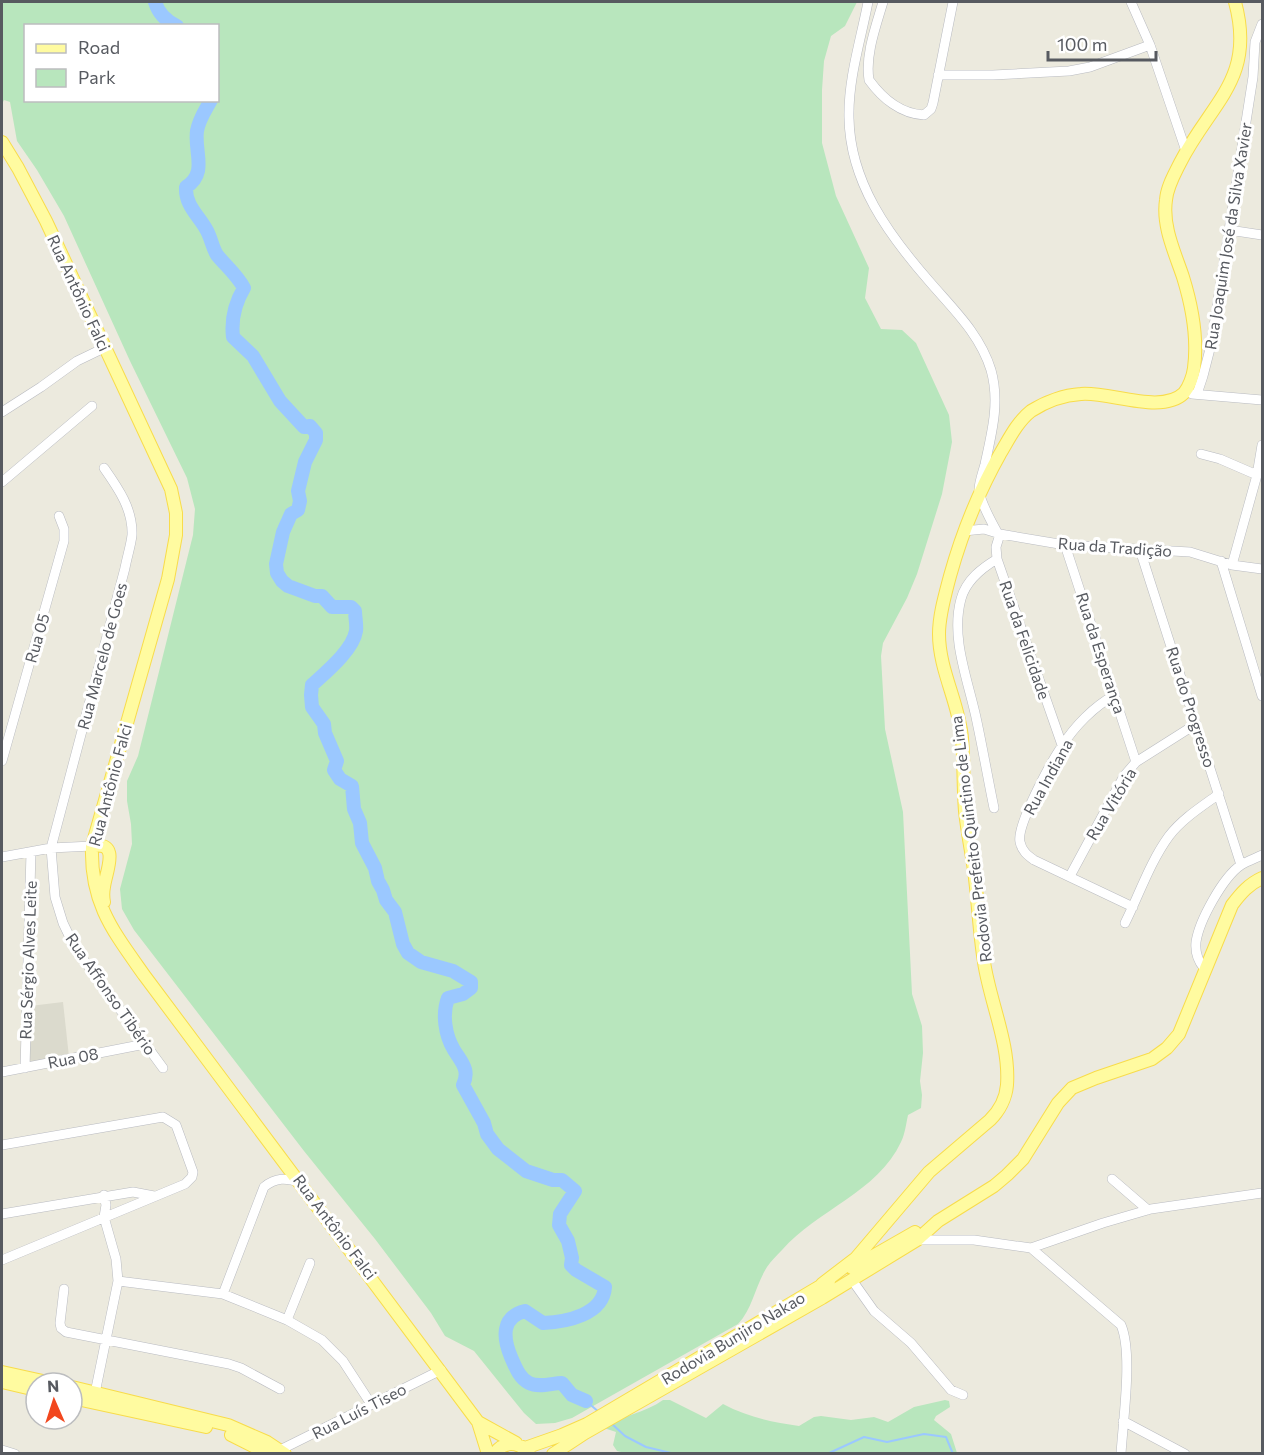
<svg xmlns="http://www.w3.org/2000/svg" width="1264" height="1455" font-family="Commissioner,sans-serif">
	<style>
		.education { fill: #dbdacd }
		.green { fill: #b8e6bd; fill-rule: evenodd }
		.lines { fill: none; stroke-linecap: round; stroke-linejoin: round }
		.stream { stroke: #9bc8ff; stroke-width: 2 }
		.river { stroke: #9bc8ff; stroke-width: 14 }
		.minor-casing { stroke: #b9bbc1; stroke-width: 10 }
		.major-casing { stroke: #f8dc4b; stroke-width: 14 }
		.minor { stroke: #fff; stroke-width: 9 }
		.major { stroke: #fffba0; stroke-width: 12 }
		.labels { text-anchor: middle; stroke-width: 6; stroke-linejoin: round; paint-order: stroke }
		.street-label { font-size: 16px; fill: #575a60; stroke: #fff }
	</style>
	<rect width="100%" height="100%" fill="#eceade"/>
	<!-- education -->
	<path class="education" d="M63 1002 69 1057 32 1062 29 1060 30 1006Z"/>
	<!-- green -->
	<path class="green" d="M2 2H857L845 26 831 36 824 61 822 90V143L836 196 869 268 865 298 881 329 902 330 916 343 949 415 952 442 942 494 917 574 907 598 883 643 881 656 885 729 903 812 912 994 922 1026 923 1053 920 1081 922 1095 921 1108 908 1115C906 1124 905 1134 901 1142 878 1192 817 1210 782 1250 777 1255 771 1261 767 1267 755 1286 753 1308 738 1324L572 1418 555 1423 536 1424 524 1413 474 1351 445 1336 431 1313 375 1239 304 1151 134 930 122 909 120 889 132 844 131 824 127 801V781L138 756 193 535 195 509 187 478 130 361 64 216 37 170 17 141 10 102 4 100 2 104ZM26 26H218V100H26Z
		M663 1400H670L706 1418 723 1404C747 1417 772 1422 799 1426L814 1417 821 1416 851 1420 874 1417 888 1422 914 1407 945 1400 949 1401 950 1407 936 1416 934 1420 951 1434 957 1453H625L617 1451 613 1445 616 1432 604 1428C622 1415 645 1413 663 1400Z"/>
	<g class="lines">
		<!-- stream -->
		<path class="stream" d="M586 1401 600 1413
			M611 1423 625 1436 646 1447 675 1454
			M827 1454 864 1437 887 1442 924 1434 946 1437 953 1454"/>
		<!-- river -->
		<path class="river" d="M155 2C158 12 166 21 177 26
			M211 100C205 111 199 119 197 131 194 152 208 173 186 187 185 205 198 215 206 229 211 237 212 247 217 255 226 266 237 275 244 288 235 303 231 319 233 337L253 356 280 401 304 427 310 426 316 433V440L305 462 298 491 300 501 298 510 291 514 283 532 276 564 277 573 282 581 288 586 315 596H322L332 607H351L355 611C355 617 357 625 356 631 353 650 326 672 312 685L311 695 312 707 324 724 325 733 337 761 334 770 340 779 352 786 354 809 360 823 362 843 375 868 378 881 383 890 386 900 395 912 403 944 408 953 421 962 453 971 471 982V988L463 994 448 998C442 1014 445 1035 454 1050 462 1063 470 1070 463 1085L484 1123 487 1134 498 1149 526 1171 553 1180H562L575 1191 560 1214 559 1225 568 1241 572 1258 571 1265 576 1270 605 1287C603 1315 566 1322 543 1323L525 1311C501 1317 503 1338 511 1357 515 1366 519 1378 529 1383 539 1388 552 1383 562 1383L572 1395 586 1401"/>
		<defs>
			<path id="minor" d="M868 2C861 39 848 79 849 118 850 182 888 234 929 281 953 309 980 334 991 370 1000 402 992 432 985 464 983 472 979 482 979 490 980 500 992 523 997 532
				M883 2C876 26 865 55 869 80 882 98 901 114 924 115L931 109 933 103 953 2
				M1131 2 1150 45 1186 151
				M938 75H993L1069 71 1090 67 1150 45
				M1229 230 1262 235
				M1192 394 1262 400
				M1197 394 1203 376 1211 345 1253 77 1255 42 1262 24
				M2 412 41 387 77 361 104 348
				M1201 454 1220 459 1257 475
				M104 468C118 488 133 509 132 535 131 545 127 557 125 568L51 848 55 897 63 923 75 948 163 1068
				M2 482 92 406
				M964 531 984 529 1000 534 1065 545 1190 552 1232 565 1262 569
				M1000 534 996 547 997 559 1062 745
				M1065 545 1136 762
				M1140 550 1241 865
				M1221 561 1262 696
				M1232 565 1257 475 1262 445
				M1115 695C1094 706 1074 727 1062 746 1051 762 1016 826 1020 842 1022 851 1027 855 1034 860L1133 907
				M2 761 64 541V529L59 516
				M994 808C988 779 983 750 977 722 969 682 950 639 961 599 966 580 982 568 997 559
				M2 857 51 848 92 846
				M1070 876 1124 776 1136 762 1196 724
				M1125 923C1139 895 1150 862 1169 836 1182 819 1201 807 1219 794
				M1204 968C1198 961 1195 952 1196 942 1199 921 1223 877 1241 865 1247 861 1256 858 1262 855
				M25 1068 31 852
				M2 1072 145 1044
				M2 1145 163 1117 176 1125 193 1172 192 1177 185 1184 2 1260
				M1112 1179 1148 1210
				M2 1214 133 1192 154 1196
				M917 1240H974L1031 1248 1103 1223 1151 1209 1262 1193
				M1031 1248 1121 1325C1133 1353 1123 1420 1121 1454
				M852 1280 874 1311 911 1343 951 1390 963 1395
				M118 1281 223 1294 287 1320 322 1340 343 1361 371 1404
				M64 1289 60 1323 61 1328 66 1332 229 1364 241 1368 280 1389
				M223 1294 264 1187C276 1177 286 1178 300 1182
				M287 1320 310 1263
				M94 1398 118 1281 116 1259 104 1217 106 1205 104 1195
				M1123 1421 1185 1454
				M2 1450 15 1454
				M278 1453 280 1450 441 1370"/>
			<path id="major" d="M2 142 18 168 46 221 171 489 176 513V535L168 579 92 846C90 903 113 931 144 975L478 1422 488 1454
				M92 846C121 841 106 871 104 887 103 892 103 897 104 902
				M852 1268 915 1232
				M822 1284 856 1258 929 1172 990 1120C999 1111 1006 1098 1007 1085 1010 1044 990 1002 984 962 979 931 978 900 974 870 971 850 967 830 965 811 963 786 964 762 962 738 959 703 939 670 939 634 939 615 945 595 950 576 962 533 978 493 1000 454 1009 439 1017 422 1031 411 1045 402 1064 395 1081 394 1108 391 1162 415 1184 393 1189 387 1193 376 1194 368 1198 338 1192 306 1183 277 1175 253 1162 226 1166 200 1167 187 1174 175 1180 163 1211 102 1256 79 1235 2
				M2 1372 52 1383
				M2 1382 36 1390
				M72 1387 228 1425 267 1442 285 1454
				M72 1398 206 1427
				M478 1422 516 1443
				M231 1435 269 1454
				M525 1448 562 1435 587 1424 829 1281
				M494 1454C503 1441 518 1441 529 1453
				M553 1454 585 1433 822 1298 917 1240 938 1221 994 1186 1007 1175 1023 1159 1058 1103 1072 1088 1096 1078 1152 1059 1167 1048 1179 1034 1232 905C1241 893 1249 884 1262 878"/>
		</defs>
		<!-- minor casing -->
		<use href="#minor" class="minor-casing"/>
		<!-- major casing -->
		<use href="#major" class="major-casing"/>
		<!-- minor -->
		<use href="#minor" class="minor"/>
		<!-- major -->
		<use href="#major" class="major"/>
	</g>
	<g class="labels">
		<!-- street labels -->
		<g class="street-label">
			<text transform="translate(1228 236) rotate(-81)" y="6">Rua Joaquim José da Silva Xavier</text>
			<text transform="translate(79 293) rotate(65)" y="6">Rua Antônio Falci</text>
			<text transform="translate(1115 547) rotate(4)" y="6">Rua da Tradição</text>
			<text transform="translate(37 638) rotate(-74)" y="6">Rua 05</text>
			<text transform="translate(1025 640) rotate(71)" y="6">Rua da Felicidade</text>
			<text transform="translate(1101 653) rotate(72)" y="6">Rua da Esperança</text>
			<text transform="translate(102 656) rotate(-75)" y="6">Rua Marcelo de Goes</text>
			<text transform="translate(1191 707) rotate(72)" y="6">Rua do Progresso</text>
			<text transform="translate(1048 777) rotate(-61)" y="6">Rua Indiana</text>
			<text transform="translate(110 785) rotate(-75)" y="6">Rua Antônio Falci</text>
			<text transform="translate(1111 804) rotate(-59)" y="6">Rua Vitória</text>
			<text transform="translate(971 839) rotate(-97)" y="6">Rodovia Prefeito Quintino de Lima</text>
			<text transform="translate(28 960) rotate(-88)" y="6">Rua Sérgio Alves Leite</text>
			<text transform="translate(111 994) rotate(55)" y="6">Rua Affonso Tibério</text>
			<text transform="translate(73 1058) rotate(-11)" y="6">Rua 08</text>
			<text transform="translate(335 1227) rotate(53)" y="6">Rua Antônio Falci</text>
			<text transform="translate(733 1338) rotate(-31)" y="6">Rodovia Bunjiro Nakao</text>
			<text transform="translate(359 1411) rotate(-27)" y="6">Rua Luís Tiseo</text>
		</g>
	</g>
	<!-- border -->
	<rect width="1264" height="1455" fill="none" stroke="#575a60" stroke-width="6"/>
	<!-- legend -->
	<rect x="24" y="24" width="195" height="78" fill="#ffffff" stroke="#bcbdbf" stroke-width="1.5"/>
	<rect x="36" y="44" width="30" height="9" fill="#fffba0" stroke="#bcbdbf" stroke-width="1.5"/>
	<text x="78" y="54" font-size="18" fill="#575a60">Road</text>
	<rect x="36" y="69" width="30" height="18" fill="#b8e6bd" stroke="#bcbdbf" stroke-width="1.5"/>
	<text x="78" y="84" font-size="18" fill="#575a60">Park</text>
	<!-- north arrow -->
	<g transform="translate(54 1401) rotate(357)"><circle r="28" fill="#ffffff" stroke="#bcbdbf" stroke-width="1.5"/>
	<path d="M0-4.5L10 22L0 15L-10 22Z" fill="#f2471e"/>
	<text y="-9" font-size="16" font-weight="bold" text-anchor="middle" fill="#575a60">N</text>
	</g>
	<!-- scale -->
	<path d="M1048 51v9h108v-9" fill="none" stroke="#575a60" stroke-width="3"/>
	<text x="1057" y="51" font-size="18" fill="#575a60" stroke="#ffffff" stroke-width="4.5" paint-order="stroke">100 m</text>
</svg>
